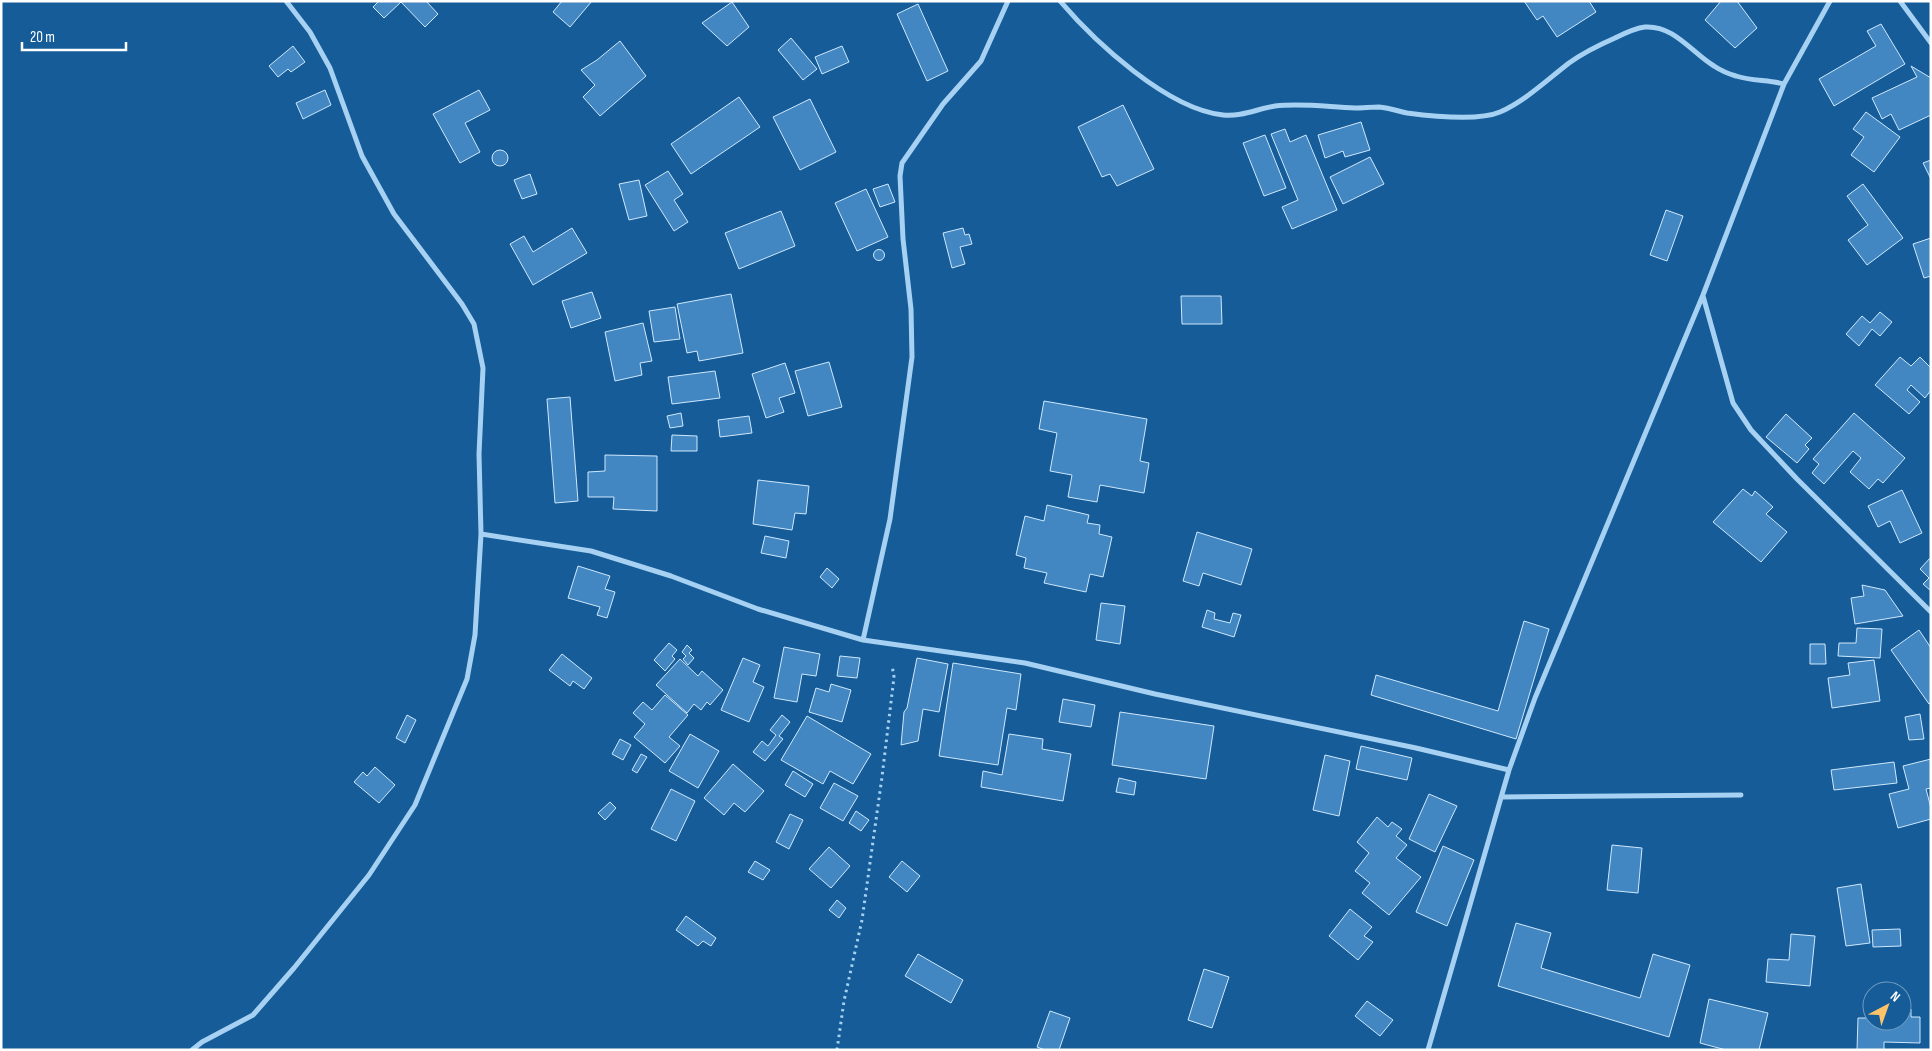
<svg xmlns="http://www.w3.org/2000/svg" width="1932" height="1051" font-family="'Sofia Sans Condensed',sans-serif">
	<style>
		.building { fill: #4287c1; stroke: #cfe8fd }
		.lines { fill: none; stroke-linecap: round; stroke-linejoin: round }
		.path { stroke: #a7d1f2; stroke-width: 3; stroke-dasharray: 2.5 4; stroke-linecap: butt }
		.minor { stroke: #a7d1f2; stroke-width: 5 }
	</style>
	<rect width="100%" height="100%" fill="#155c98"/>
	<!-- building -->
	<path class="building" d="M379 1H426L438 14 425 27 401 2 384 18 373 7Z
		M562 1H592L570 27 553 12Z
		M1524 1H1589L1596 12 1557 37 1543 16 1537 20Z
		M1721 1H1737L1757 28 1735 48 1705 20Z
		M732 2 749 27 727 46 702 23Z
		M918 4 948 71 927 81 897 14Z
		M1881 24 1905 64 1834 106 1819 79 1876 46 1867 31Z
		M791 38 817 69 803 80 778 50Z
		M620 41 646 76 600 116 583 97 595 85 581 70 597 60Z
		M293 46 305 62 291 72 288 69 278 77 269 66Z
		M842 46 849 62 822 74 815 57Z
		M1911 66 1931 78V115L1899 130 1891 114 1882 119 1872 98 1917 77Z
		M325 90 331 105 303 119 296 103Z
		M479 90 490 110 465 123 480 152 460 163 433 114Z
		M739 97 760 127 691 174 671 144Z
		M810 99 836 152 800 170 773 117Z
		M1123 105 1154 169 1117 186 1110 174 1102 177 1078 127Z
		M1866 112 1900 137 1874 172 1851 155 1864 137 1853 129Z
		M1361 122 1370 150 1345 157 1343 151 1325 158 1318 135Z
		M1285 129 1290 142 1306 135 1337 210 1292 229 1282 207 1298 200 1271 134Z
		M1265 135 1286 188 1264 196 1243 143Z
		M492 158a8 8 0 1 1 16 0a8 8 0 1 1-16 0Z
		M1370 157 1384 184 1343 204 1330 177Z
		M1931 160V179L1923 163Z
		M668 171 683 194 674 200 688 222 674 231 645 185Z
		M530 174 537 194 522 199 514 180Z
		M639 180 647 216 629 220 619 184Z
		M888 184 895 202 880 207 873 189Z
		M1863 184 1903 238 1867 265 1848 240 1868 225 1847 196Z
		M866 189 888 237 857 251 835 203Z
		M1666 210 1683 216 1667 261 1650 255Z
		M781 211 795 246 739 269 725 233Z
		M572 228 587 253 533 285 510 244 524 236 533 252Z
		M963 228 965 235 969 234 972 244 960 247 965 264 952 268 943 233Z
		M1931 238V276L1924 278 1913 244Z
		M873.5 255a5.5 5.5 0 1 1 11 0a5.5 5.5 0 1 1-11 0Z
		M592 292 601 318 571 328 562 301Z
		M731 294 743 353 699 361 697 351 687 353 677 304Z
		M1181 296H1221L1222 324H1182Z
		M675 307 680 339 654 342 649 311Z
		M1880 312 1892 322 1880 336 1872 329 1859 346 1846 334 1862 316 1870 323Z
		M643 323 652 361 640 363 642 375 615 381 605 332Z
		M1900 357 1911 366 1920 357 1931 368V390L1925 398 1911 385 1907 390 1920 402 1909 414 1875 385Z
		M829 362 842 407 808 416 795 371Z
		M785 363 795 393 779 398 784 412 766 418 752 374Z
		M715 371 720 398 672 404 668 377Z
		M570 397 578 501 555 503 547 399Z
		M1044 401 1147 419 1140 461 1149 463 1144 493 1100 485 1097 502 1068 497 1072 475 1050 471 1057 433 1039 429Z
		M681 413 683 426 670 428 667 416Z
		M1854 413 1905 458 1883 483 1878 479 1869 489 1850 472 1861 458 1853 451 1824 484 1812 473 1819 464 1813 459Z
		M1786 414 1812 438 1805 445 1809 449 1797 463 1766 437Z
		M749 416 752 433 720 437 718 420Z
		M672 435 697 436V451H671Z
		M605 455 657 456V511L613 509 614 497H588V472L605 471Z
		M758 480 809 486 806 514 795 513 792 530 753 524Z
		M1743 489 1752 496 1755 491 1773 507 1766 514 1787 532 1761 562 1713 522Z
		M1902 490 1922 533 1900 543 1890 521 1878 527 1868 506Z
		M1047 505 1089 515 1087 523 1100 525 1099 534 1112 537 1103 577 1090 574 1086 592 1044 583 1047 573 1024 568 1026 558 1016 555 1025 516 1044 521Z
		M1197 532 1252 549 1241 585 1203 573 1199 586 1183 581Z
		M765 536 789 541 786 558 761 553Z
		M1931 557V591L1923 584 1929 578 1920 569Z
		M578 566 610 576 605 589 615 592 607 618 597 615 600 607 568 598Z
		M827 568 839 579 832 588 820 577Z
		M1862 585 1885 590 1903 616 1855 624 1851 598 1864 596Z
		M1101 603 1125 606 1120 644 1096 640Z
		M1207 610 1215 613 1214 619 1230 623 1233 613 1241 615 1234 637 1202 627Z
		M1524 621 1549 629 1516 739 1371 695 1376 675 1498 711Z
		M1857 628 1882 629 1880 658 1838 656 1839 643H1856Z
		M1919 630 1931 648V703L1929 704 1891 650Z
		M669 643 677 650 672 656 675 659 665 671 654 660Z
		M1810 644H1825L1826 664H1810Z
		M687 645 692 650 689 653 694 658 688 665 683 659 686 656 682 652Z
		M784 647 820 654 816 676 802 674 797 702 774 698Z
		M562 654 592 678 584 689 573 681 570 686 549 670Z
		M840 656 860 658 857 678 837 676Z
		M743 658 760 665 753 682 764 687 749 722 721 710Z
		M917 658 948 664 939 712 923 709 918 741 901 745 904 712 907 708Z
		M680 659 698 676 702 671 723 690 710 705 707 702 701 710 694 704 687 713 656 685Z
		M1874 660 1880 701 1832 708 1828 678 1850 675 1848 663Z
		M953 663 1021 674 1016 710 1007 708 998 765 939 756Z
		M831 684 851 690 842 722 809 712 816 688 829 692Z
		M665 695 688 715 669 737 680 746 665 763 634 737 645 724 633 713 643 702 652 710Z
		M1063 699 1095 705 1091 727 1059 722Z
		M1120 712 1214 726 1206 779 1112 765Z
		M1920 714 1924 739 1909 740 1905 717Z
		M407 715 416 720 405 743 396 738Z
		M782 715 790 722 779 736 783 739 765 761 753 752 762 741 768 746 776 735 770 730Z
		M807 716 871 754 853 784 830 771 823 784 781 760Z
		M690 734 719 751 698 788 669 771Z
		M1009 734 1043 739 1042 749 1071 754 1063 801 981 787 983 771 1002 775Z
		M620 739 631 745 623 760 612 754Z
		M1361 746 1412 758 1407 780 1356 769Z
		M641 754 647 757 637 773 632 770Z
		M1325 755 1350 761 1339 816 1313 810Z
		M1931 759V788L1926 789 1931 808V819L1898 828 1889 794 1909 789 1903 766Z
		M1894 762 1897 783 1834 790 1831 770Z
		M733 764 764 791 745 812 734 803 724 815 704 798Z
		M375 767 395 785 379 803 354 782 363 772 367 776Z
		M793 771 813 784 805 797 785 785Z
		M1119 778 1136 782 1134 795 1116 792Z
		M834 783 858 796 843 821 820 808Z
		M671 789 695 801 676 841 651 829Z
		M1429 794 1457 806 1435 852 1409 839Z
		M610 802 616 808 605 820 598 813Z
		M856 811 869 820 861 831 849 823Z
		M790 814 803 820 789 849 776 842Z
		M1377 817 1388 827 1392 822 1402 829 1396 836 1407 845 1396 858 1421 877 1389 915 1362 893 1370 883 1355 871 1369 853 1357 842Z
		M1612 845 1642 848 1638 893 1607 890Z
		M1443 846 1474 860 1447 926 1416 912Z
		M829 847 850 866 831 888 809 869Z
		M755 861 770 870 763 880 748 872Z
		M902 861 920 876 907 892 889 877Z
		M1861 884 1870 943 1846 946 1837 888Z
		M837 900 846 908 839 918 829 910Z
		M1350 909 1372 927 1364 936 1373 942 1358 960 1329 936Z
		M686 916 716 938 711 946 703 941 698 946 676 930Z
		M1516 923 1551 933 1541 968 1640 998 1653 954 1690 965 1669 1037 1498 986Z
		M1900 929 1901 946 1873 947 1872 930Z
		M1791 934 1815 936 1810 986 1766 982 1768 959 1789 960Z
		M918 954 963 980 951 1003 905 976Z
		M1204 969 1229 977 1212 1028 1188 1020Z
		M1709 999 1768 1013 1759 1050H1726L1700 1043Z
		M1367 1001 1393 1020 1380 1036 1355 1016Z
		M1902 1009H1911V1017H1920V1043L1884 1042V1050H1857L1858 1018H1872V1021H1902Z
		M1050 1011 1070 1018 1059 1050H1045L1037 1047Z"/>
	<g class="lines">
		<!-- path -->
		<path class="path" d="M837 1050 844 1001 862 920 882 777 894 677 892 665"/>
		<!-- minor -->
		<path class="minor" d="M1060 1C1095 42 1167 109 1223 115 1241 117 1257 109 1275 106 1302 103 1328 107 1355 108 1363 108 1371 107 1379 107 1389 108 1398 111 1407 113 1430 116 1479 121 1500 112 1525 101 1547 80 1569 63 1583 53 1599 45 1615 38 1625 33 1635 28 1645 27 1674 25 1692 53 1714 66 1720 70 1729 74 1736 76 1751 81 1769 80 1784 84
			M1900 1 1931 43
			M1703 296 1733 403 1751 430 1797 479 1931 612
			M481 534 591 551 671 576 758 609 863 640 1025 663 1155 694 1416 748 1509 770
			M863 640 890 519 912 357 911 309 903 239 900 176 902 163 943 104 981 61 1008 1
			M1501 797 1741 795
			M192 1050 202 1042 253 1015 294 968 369 875 415 805 467 679 475 635 481 534 479 454 483 368 474 324 462 304 394 214 362 156 330 68 310 32 286 1
			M1428 1050 1509 770 1535 698 1703 295 1784 84 1830 1"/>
	</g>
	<!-- border -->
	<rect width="1932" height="1051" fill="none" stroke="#ffffff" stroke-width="5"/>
	<!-- north arrow -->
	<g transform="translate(1887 1006) rotate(41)"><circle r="24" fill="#155c98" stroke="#739dc1"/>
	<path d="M0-4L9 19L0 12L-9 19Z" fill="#ffc469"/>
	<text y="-8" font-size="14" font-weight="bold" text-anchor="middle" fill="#ffffff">N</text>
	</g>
	<!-- scale -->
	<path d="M22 42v8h104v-8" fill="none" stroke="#ffffff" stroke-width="2.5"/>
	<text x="30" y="42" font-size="15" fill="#ffffff" stroke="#155c98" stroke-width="4" paint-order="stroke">20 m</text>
</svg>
